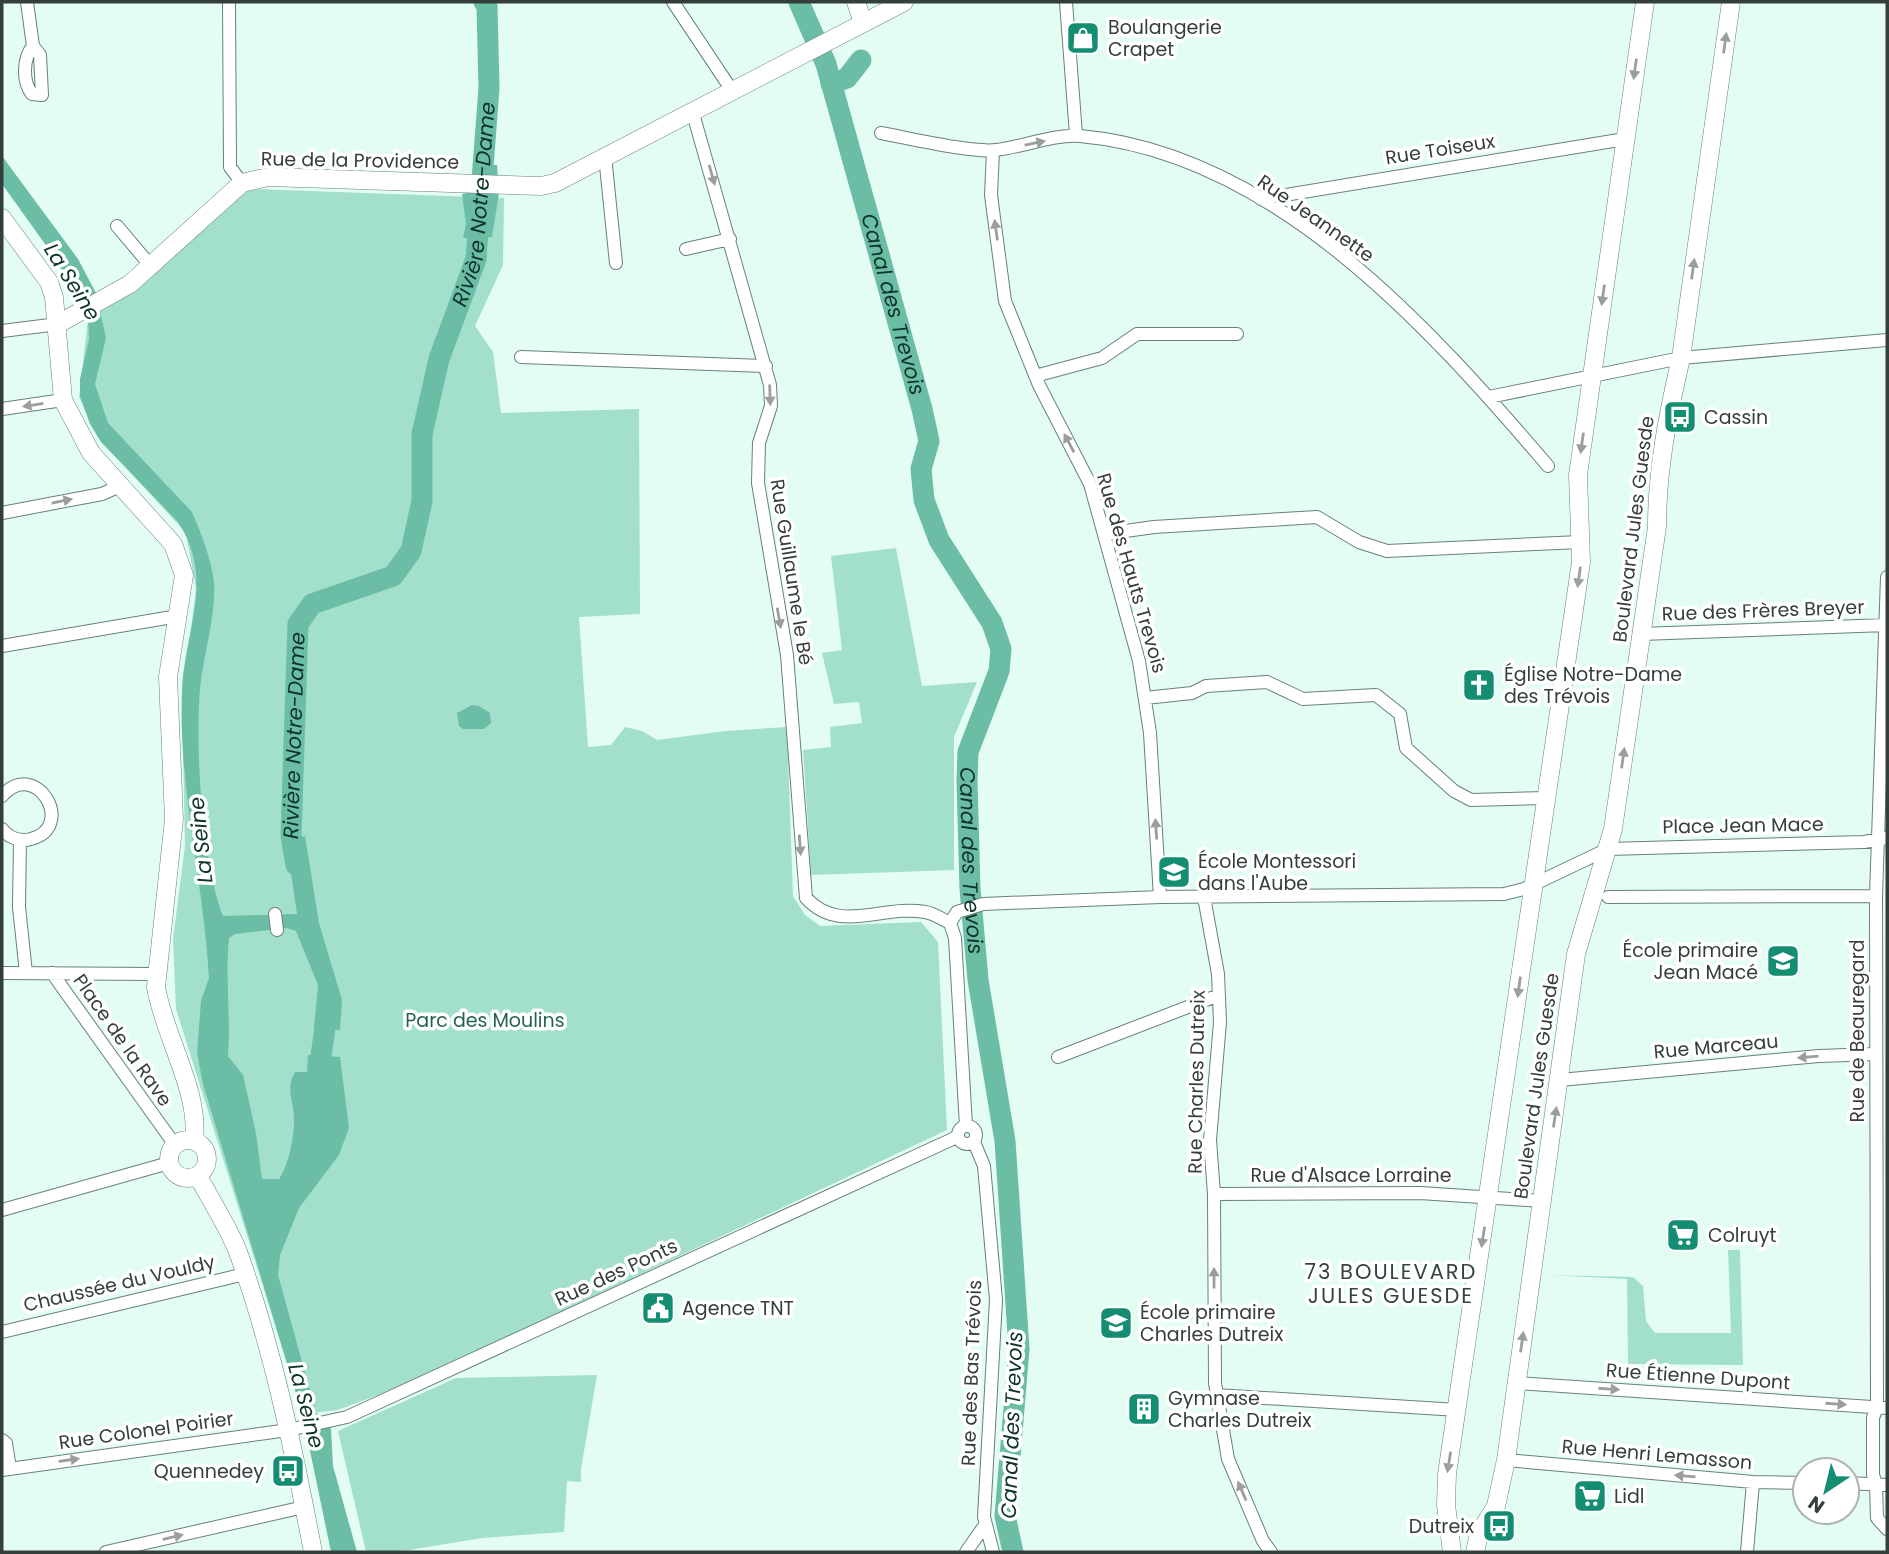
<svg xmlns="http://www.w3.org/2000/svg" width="1889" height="1554" font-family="Poppins,sans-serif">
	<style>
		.green { fill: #a2e0cb }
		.water { fill: #6cbda5 }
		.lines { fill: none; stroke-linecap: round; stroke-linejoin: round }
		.river { stroke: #6cbda5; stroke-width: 21 }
		.street-casing { stroke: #698078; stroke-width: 14 }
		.secondary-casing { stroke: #698078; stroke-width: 19 }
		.street { stroke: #fff; stroke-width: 12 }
		.secondary { stroke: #fff; stroke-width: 18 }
		.oneway { fill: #9a9e9d }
		.labels { text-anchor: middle; stroke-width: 7; stroke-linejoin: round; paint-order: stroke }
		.poi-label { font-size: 19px; fill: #343e3b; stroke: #fff; text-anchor: start }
		.street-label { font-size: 19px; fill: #343e3b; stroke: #fff }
		.park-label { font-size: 19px; fill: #236351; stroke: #fff }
		.water-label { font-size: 21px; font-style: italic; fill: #0d342a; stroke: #fff }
		.neighbourhood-label { font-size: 21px; letter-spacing: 2px; fill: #30453e; stroke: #fff }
	</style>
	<rect width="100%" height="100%" fill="#e3fdf3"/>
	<!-- green -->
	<path class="green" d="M252 189 504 198 503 265 475 326 493 352 501 413 639 409 640 614 579 617 588 747 611 745 625 727 642 731 657 740 725 731 787 727 793 896 805 915 820 926 921 922 938 942 947 1130 412 1382 338 1410 303 1414 176 1009 173 939 185 846 182 699 196 589 186 533 97 436 79 397 88 319 130 294 232 201Z
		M896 548 922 686 977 682 954 737V870L811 875 803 750 831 747 830 727 862 723 859 702 834 704 822 653 842 650 831 556Z
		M1728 1250H1740L1743 1365 1628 1364 1627 1279 1548 1275 1633 1277 1643 1286 1646 1321 1655 1333H1731Z
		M597 1375 581 1469V1482L567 1481 564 1532 482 1538 397 1552H366L338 1431 456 1378Z"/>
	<!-- water -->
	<path class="water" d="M2 156 78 259 96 293 106 338 95 384 108 423 192 512C201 533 212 561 214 583 216 618 203 655 200 689 195 748 202 862 223 916L297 914 286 839 305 836 319 923 342 1000 340 1030 314 1029 318 985 296 931 287 928 235 934 229 938C225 978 231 1016 228 1056L243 1075 256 1133 262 1179H279C289 1164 294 1138 294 1120 294 1101 285 1089 295 1072H307L308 1055 340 1057 349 1128 339 1155 299 1208 280 1255 278 1275 316 1412 331 1429 333 1466 357 1552H331L303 1417 203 1084 197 1053 201 1001 209 978C204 883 178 788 182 692 184 631 216 580 178 522L101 442 90 424 80 396V379L89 339 88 319 55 258 2 184Z
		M474 165H497L499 193 492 237 463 238 466 224 462 194 472 192Z
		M472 705 479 706 490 713 491 723 484 729H463L459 726 457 713Z"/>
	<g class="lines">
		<!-- river -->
		<g class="river">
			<path id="s1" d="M799 2 826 64 922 409 929 441 921 469 924 500 939 540 992 623 1001 649 999 671 968 752 967 781 970 889 978 980 1005 1141 1019 1349 1005 1516 1013 1552"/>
			<path d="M831 84 847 78 861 60"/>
			<path id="s2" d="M296 865 291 836 298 624 312 604 393 576 411 551 422 501V434L439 359 476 259 489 88 487 6 484 2"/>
			<path d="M317 1083 329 1001"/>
		</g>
		<defs>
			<path id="street" d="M27 2 33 46 40 55 42 95 32 94C22 81 23 58 33 46
				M229 2 230 167 242 183
				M673 2 731 89
				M1066 2 1076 135
				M692 110 770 385 771 406 759 443 758 483 787 655 806 898C840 935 883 904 925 912 933 913 942 919 950 923
				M881 133C909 138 972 153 996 150 1023 147 1053 134 1080 136 1274 153 1429 327 1548 466
				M993 151 991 195 1005 301 1039 385 1090 484 1139 661 1150 733 1160 897
				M605 156 616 263
				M1261 199 1625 139
				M117 226 150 265
				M686 249 730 239
				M2 331 58 324
				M521 357 766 366
				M1035 376 1102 358 1137 334H1237
				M1489 397 1681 358 1887 340
				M2 409 63 400
				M2 513 102 494 122 485
				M1104 534 1154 527 1317 517 1359 542 1387 551 1580 542
				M1887 577 1876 896 1877 1407 1873 1418V1475L1876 1484 1877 1518 1887 1529
				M1641 634 1886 625
				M2 646 178 616
				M1145 698 1192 693 1206 686 1267 682 1303 699 1376 695 1400 714 1406 748 1454 791 1471 800 1547 798
				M2 796C36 757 77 827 31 839 20 842 9 838 2 829
				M20 840 19 907 26 973
				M1204 897 1218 974 1220 1022 1210 1140 1214 1194 1215 1383 1228 1459 1263 1541 1271 1552
				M1608 897 1876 896
				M275 914 277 930
				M950 923 957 912 983 904 1160 897 1504 894 1524 889 1608 849 1864 842 1887 838
				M950 923 955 938 966 1126
				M2 973 157 974
				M52 973 175 1145
				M1058 1057 1219 995
				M1560 1080 1819 1056 1876 1054
				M958 1135a9 9 0 1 1 18 0a9 9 0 1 1-18 0Z
				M974 1142 984 1166 996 1300 984 1517 993 1552
				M1214 1194 1420 1193 1542 1201
				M2 1210 169 1163
				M2 1332 245 1274
				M1516 1383 1887 1408
				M1216 1395 1458 1410
				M2 1440 6 1443 10 1469
				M1506 1460 1753 1482 1805 1483
				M2 1470 288 1430 347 1417 957 1137
				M1847 1483 1887 1485
				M106 1552 304 1507
				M966 1552 985 1525
				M1747 1552 1753 1482"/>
			<path id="secondary" d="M856 2 863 23
				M2 218 49 282 54 297 63 400 91 453 173 544 184 575 168 677 174 819 156 987C164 1036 200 1091 194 1140
				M58 324 130 284 242 183 268 177 541 186 555 183 904 2
				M169 1159a19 19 0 1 1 38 0a19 19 0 1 1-38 0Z
				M198 1176C211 1201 228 1226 238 1252 273 1348 294 1452 313 1552
				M1452 1552 1446 1505 1447 1474 1581 562 1578 475 1645 2
				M1475 1552 1479 1534 1496 1506 1506 1460 1576 954 1613 829 1657 527C1657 469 1668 414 1681 358L1731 2"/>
		</defs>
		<!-- street casing -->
		<use href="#street" class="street-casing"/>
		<!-- secondary casing -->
		<use href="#secondary" class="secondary-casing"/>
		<!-- street -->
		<use href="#street" class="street"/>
		<!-- secondary -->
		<use href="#secondary" class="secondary"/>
	</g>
	<!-- one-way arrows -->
	<defs><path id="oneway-solid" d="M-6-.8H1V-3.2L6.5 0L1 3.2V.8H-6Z" transform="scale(1.75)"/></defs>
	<g class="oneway">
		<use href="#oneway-solid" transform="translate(1725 43) rotate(-82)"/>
		<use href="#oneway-solid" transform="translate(1635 69) rotate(98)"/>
		<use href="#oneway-solid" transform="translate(1035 143) rotate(-11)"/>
		<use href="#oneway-solid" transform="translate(712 175) rotate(74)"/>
		<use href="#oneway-solid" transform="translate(996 230) rotate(-98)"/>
		<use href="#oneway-solid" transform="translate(1693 269) rotate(-82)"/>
		<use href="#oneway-solid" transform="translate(1603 295) rotate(98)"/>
		<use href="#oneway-solid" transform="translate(770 395) rotate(88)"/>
		<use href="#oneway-solid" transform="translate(33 405) rotate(171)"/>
		<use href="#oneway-solid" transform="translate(1069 443) rotate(-118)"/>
		<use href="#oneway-solid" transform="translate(1582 443) rotate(98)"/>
		<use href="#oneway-solid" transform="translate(62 501) rotate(-11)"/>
		<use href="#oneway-solid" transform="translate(1579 577) rotate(98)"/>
		<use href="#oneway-solid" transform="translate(779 618) rotate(80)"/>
		<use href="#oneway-solid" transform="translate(1623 758) rotate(-82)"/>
		<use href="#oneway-solid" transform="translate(1156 829) rotate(-94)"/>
		<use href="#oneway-solid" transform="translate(800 845) rotate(86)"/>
		<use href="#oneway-solid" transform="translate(1519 987) rotate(98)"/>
		<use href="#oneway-solid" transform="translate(1808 1057) rotate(175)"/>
		<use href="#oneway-solid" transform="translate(1555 1117) rotate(-81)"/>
		<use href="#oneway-solid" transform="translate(1483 1237) rotate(99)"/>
		<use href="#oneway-solid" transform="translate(1214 1278) rotate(-90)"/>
		<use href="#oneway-solid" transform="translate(1522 1342) rotate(-82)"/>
		<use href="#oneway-solid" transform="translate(1609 1389) rotate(4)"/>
		<use href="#oneway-solid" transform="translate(1836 1404) rotate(4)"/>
		<use href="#oneway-solid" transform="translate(69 1460) rotate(-8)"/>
		<use href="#oneway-solid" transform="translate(1449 1462) rotate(99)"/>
		<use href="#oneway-solid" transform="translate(1685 1476) rotate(-175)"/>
		<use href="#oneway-solid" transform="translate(1242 1491) rotate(-113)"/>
		<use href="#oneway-solid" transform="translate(173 1537) rotate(-13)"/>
	</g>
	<!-- icons -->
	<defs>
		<symbol id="shop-square" viewBox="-11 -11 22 22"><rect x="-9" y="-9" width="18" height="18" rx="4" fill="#138e72" stroke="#fff"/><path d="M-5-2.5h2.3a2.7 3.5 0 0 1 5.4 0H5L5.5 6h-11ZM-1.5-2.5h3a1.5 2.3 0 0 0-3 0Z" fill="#fff"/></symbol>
		<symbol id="bus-square" viewBox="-11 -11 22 22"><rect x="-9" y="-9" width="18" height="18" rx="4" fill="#138e72" stroke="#fff"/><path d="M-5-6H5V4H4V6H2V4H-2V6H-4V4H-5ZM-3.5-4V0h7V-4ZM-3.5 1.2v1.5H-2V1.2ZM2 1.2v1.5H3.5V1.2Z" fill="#fff"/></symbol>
		<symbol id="church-square" viewBox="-11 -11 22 22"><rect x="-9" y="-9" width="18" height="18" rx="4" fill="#138e72" stroke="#fff"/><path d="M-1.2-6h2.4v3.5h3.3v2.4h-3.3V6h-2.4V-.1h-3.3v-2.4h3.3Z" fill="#fff"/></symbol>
		<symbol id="school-square" viewBox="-11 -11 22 22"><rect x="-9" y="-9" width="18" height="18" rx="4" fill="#138e72" stroke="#fff"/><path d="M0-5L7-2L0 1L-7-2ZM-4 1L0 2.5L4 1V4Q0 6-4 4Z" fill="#fff"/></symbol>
		<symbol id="supermarket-square" viewBox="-11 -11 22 22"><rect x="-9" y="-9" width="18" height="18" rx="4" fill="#138e72" stroke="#fff"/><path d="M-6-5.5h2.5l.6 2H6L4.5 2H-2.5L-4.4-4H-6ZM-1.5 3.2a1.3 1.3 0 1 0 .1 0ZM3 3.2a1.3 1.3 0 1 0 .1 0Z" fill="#fff"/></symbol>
		<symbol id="civic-square" viewBox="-11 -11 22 22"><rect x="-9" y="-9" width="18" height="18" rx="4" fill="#138e72" stroke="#fff"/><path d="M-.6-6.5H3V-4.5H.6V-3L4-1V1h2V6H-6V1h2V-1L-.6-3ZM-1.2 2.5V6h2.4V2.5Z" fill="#fff"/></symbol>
		<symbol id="building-square" viewBox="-11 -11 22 22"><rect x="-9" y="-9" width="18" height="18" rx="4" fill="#138e72" stroke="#fff"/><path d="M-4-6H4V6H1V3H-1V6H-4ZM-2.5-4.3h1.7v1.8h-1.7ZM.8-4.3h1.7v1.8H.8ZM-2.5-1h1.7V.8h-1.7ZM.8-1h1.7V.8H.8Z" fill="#fff"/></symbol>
	</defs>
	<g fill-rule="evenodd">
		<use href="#shop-square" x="1064" y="19" width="38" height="38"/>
		<use href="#bus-square" x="1661" y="398" width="38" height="38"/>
		<use href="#church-square" x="1460" y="666" width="38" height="38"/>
		<use href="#school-square" x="1155" y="853" width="38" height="38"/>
		<use href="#school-square" x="1764" y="942" width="38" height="38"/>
		<use href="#supermarket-square" x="1664" y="1216" width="38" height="38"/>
		<use href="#civic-square" x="639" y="1289" width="38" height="38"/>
		<use href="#school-square" x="1097" y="1304" width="38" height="38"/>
		<use href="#building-square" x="1125" y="1390" width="38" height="38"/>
		<use href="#bus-square" x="269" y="1452" width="38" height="38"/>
		<use href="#supermarket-square" x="1571" y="1477" width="38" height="38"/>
		<use href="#bus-square" x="1480" y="1507" width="38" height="38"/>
	</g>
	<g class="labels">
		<!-- poi labels -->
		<g class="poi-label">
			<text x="1108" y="34">Boulangerie<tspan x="1108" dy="22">Crapet</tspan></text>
			<text x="1704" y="424">Cassin</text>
			<text x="1504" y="681">Église Notre-Dame<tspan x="1504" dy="22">des Trévois</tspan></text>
			<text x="1198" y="868">École Montessori<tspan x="1198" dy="22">dans l'Aube</tspan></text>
			<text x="1758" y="957" text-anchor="end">École primaire<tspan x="1758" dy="22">Jean Macé</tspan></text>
			<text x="1708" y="1242">Colruyt</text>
			<text x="682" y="1315">Agence TNT</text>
			<text x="1140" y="1319">École primaire<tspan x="1140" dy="22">Charles Dutreix</tspan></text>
			<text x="1168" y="1405">Gymnase<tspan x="1168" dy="22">Charles Dutreix</tspan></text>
			<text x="264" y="1478" text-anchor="end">Quennedey</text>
			<text x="1614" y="1503">Lidl</text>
			<text x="1474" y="1533" text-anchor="end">Dutreix</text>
		</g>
		<!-- street labels -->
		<g class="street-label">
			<text transform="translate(1440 149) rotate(-9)" y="7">Rue Toiseux</text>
			<text transform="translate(360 160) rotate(1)" y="7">Rue de la Providence</text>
			<text transform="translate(1316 218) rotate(35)" y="7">Rue Jeannette</text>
			<text transform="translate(1633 529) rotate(-83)" y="7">Boulevard Jules Guesde</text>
			<text transform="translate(792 572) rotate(81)" y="7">Rue Guillaume le Bé</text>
			<text transform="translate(1132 573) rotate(74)" y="7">Rue des Hauts Trevois</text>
			<text transform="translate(1763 610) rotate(-2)" y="7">Rue des Frères Breyer</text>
			<text transform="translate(1743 825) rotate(-1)" y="7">Place Jean Mace</text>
			<text transform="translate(1857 1031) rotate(-90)" y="7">Rue de Beauregard</text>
			<text transform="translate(123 1040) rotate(55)" y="7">Place de la Rave</text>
			<text transform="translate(1716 1046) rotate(-5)" y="7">Rue Marceau</text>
			<text transform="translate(1196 1082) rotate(-89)" y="7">Rue Charles Dutreix</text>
			<text transform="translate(1536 1086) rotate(-82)" y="7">Boulevard Jules Guesde</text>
			<text x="1351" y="1182">Rue d'Alsace Lorraine</text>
			<text transform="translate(616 1272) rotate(-25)" y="7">Rue des Ponts</text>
			<text transform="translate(119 1283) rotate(-13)" y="7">Chaussée du Vouldy</text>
			<text transform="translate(971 1373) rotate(-88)" y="7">Rue des Bas Trévois</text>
			<text transform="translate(1698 1376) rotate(4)" y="7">Rue Étienne Dupont</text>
			<text transform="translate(146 1430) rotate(-8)" y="7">Rue Colonel Poirier</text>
			<text transform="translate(1657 1454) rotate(5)" y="7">Rue Henri Lemasson</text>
		</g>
		<!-- park labels -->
		<g class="park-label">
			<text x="485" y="1027">Parc des Moulins</text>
		</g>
		<!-- water labels -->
		<g class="water-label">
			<text dy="7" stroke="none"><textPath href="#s2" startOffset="738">Rivière Notre-Dame</textPath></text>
			<text transform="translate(72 282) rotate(58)" y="7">La Seine</text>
			<text dy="7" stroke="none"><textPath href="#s1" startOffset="317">Canal des Trevois</textPath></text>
			<text dy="7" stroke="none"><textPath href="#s2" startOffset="130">Rivière Notre-Dame</textPath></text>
			<text transform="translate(201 840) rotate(-96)" y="7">La Seine</text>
			<text dy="7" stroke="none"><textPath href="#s1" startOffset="905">Canal des Trevois</textPath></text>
			<text transform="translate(306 1406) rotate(75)" y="7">La Seine</text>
			<text transform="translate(1012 1425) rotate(-88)" y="7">Canal des Trevois</text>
		</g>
		<!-- neighbourhood labels -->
		<g class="neighbourhood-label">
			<text x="1391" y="1279">73 BOULEVARD<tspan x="1391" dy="24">JULES GUESDE</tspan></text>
		</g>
	</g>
	<!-- border -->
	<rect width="1889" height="1554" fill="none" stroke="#343e3b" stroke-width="7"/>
	<!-- north arrow -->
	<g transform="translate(1826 1491) rotate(215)"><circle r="33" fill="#ffffff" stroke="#aeb2b1" stroke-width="2"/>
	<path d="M0-5L12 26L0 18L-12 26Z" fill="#138e72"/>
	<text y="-10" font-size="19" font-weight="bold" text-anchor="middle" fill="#343e3b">N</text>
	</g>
</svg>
